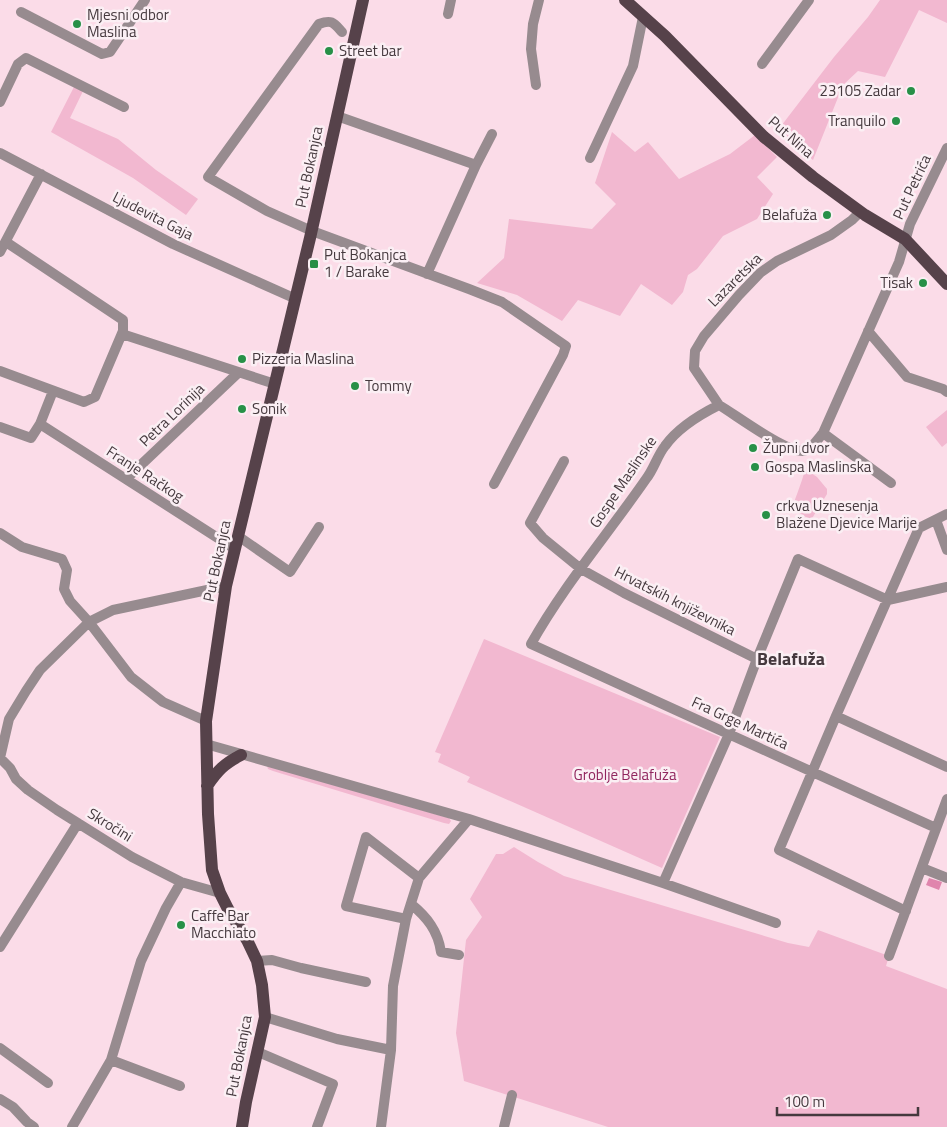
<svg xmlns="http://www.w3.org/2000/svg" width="947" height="1127" font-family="'Titillium Web',sans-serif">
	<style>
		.green { fill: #f2b8d0 }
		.water { fill: #e085ad }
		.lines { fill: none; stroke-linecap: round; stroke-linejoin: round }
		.minor { stroke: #978b8f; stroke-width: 10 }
		.major { stroke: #56424a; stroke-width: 12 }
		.poi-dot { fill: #279047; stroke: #fbeff4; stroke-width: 2 }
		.labels { text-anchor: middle; stroke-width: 5; stroke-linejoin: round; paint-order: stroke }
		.poi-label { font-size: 15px; fill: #45393e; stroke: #fbeff4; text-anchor: start }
		.street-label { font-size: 15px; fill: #45393e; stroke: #fbeff4 }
		.park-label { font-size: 15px; fill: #91265e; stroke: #fbeff4 }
		.quarter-label { font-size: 18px; font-weight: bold; fill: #45393e; stroke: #fbeff4 }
	</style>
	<rect width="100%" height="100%" fill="#fbdce8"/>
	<!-- green -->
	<path class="green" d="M880 0H947V23L919 10 885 77 858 71 843 85 813 160 778 130 834 57 868 17Z
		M76 83 85 87 70 118 118 139 156 170 198 199 186 215 133 178 51 132Z
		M612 132 635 152 648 142 679 179 730 154 755 135 777 157 757 177 773 194 757 219 723 236 697 269 688 275 683 292 672 305 641 284 620 316 578 300 562 321 517 295 477 283 504 258 509 219 592 229 616 204 595 183Z
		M947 410V443L942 447 926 427Z
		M805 469 817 477 827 489V494L811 520 792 509C796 495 802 483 805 469Z
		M484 639 720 737 662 868 467 782 470 777 438 762 441 754 435 752Z
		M267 766 449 818 451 821 449 824 444 823 273 771 268 769Z
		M514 847 538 862 564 876 788 943 809 947 818 930 889 956 886 966 947 989V1127H608L464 1081 456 1033 466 940 482 917 470 899 496 854H503Z"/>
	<!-- water -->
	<path class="water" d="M929 878 942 882 939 890 926 885Z"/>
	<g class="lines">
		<!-- minor -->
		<path class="minor" d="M21 12 102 54 110 52 145 0
			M448 14 451 0
			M342 32C334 23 332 19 319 24L208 177 267 211 312 231 469 289 502 302 566 346 563 355 494 484
			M762 64 809 0
			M536 85 531 49 533 24 539 0
			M0 102 18 64 26 58 124 107
			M337 116 476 165
			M0 153 173 244 296 299
			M590 158 633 66 643 17
			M0 252 41 174
			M427 274 476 165 492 134
			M868 331 907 377 943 389 947 392
			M122 334 275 384
			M0 371 84 402 95 397 123 331V320L6 242
			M719 405 694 368 695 351 704 336 739 295 760 273 777 261 831 235 852 220 860 212
			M40 424 235 549
			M0 427 31 438 40 424 53 391
			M823 433 891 483
			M564 461 530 523 543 538 581 569 624 593 757 659
			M126 479 239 372
			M936 520 947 550
			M0 533 22 547 62 559 67 570 64 589 70 601 89 622 131 677 163 702 206 721
			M238 536 290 572 319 527
			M836 716 947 767
			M206 744 469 819 663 883 776 923
			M0 758 9 719 26 691 40 670 89 622 113 610 226 586
			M0 758 10 768 16 779 28 790 57 810 132 857 181 882 220 893
			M936 828C801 768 666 705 531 644 564 585 608 534 646 479 654 469 657 456 665 446 677 429 701 414 719 405 736 415 785 452 803 451 811 450 818 439 823 433L899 262 910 224 947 148
			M922 868 947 878
			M663 883 729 734 757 659 798 559 888 600 947 587
			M411 904C427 917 438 931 441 952L459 955
			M906 911 779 850 836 716 919 528 947 514
			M406 919 346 906 366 837 419 878
			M0 947 78 823
			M889 956 947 799
			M257 961 272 960 301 968 366 982
			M265 1017 337 1039 391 1050
			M0 1048 48 1083
			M258 1052 333 1084 317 1127
			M111 1060 180 1086
			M0 1099 13 1107 27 1122 34 1127
			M72 1127 111 1060 141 961 166 908 181 882
			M381 1127 391 1050 393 986 406 919 419 878 469 819
			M504 1127 512 1095"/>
		<!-- major -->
		<path class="major" d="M625 0 665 36 764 137 813 177 865 215 905 239 947 284
			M207 786C218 770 224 764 241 755
			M242 1127 246 1102 265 1017 262 985 257 961 247 940 228 909 220 893 212 870 208 814 206 721 226 586 310 238 363 0"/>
	</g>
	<!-- markers -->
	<g class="poi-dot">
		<circle cx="77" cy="24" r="5"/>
		<circle cx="329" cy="51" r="5"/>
		<circle cx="911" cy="91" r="5"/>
		<circle cx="896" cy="121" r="5"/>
		<circle cx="827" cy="215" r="5"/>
		<rect x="309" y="259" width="10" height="10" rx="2.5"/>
		<circle cx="923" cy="283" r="5"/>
		<circle cx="242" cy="359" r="5"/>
		<circle cx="355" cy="386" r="5"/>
		<circle cx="242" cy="409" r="5"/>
		<circle cx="753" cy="448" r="5"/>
		<circle cx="755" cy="467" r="5"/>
		<circle cx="766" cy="515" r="5"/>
		<circle cx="181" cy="925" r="5"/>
	</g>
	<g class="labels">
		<!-- poi labels -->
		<g class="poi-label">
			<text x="87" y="20">Mjesni odbor<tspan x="87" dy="17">Maslina</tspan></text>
			<text x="339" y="56">Street bar</text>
			<text x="901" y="96" text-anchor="end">23105 Zadar</text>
			<text x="886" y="126" text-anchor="end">Tranquilo</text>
			<text x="817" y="220" text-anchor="end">Belafuža</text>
			<text x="324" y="260">Put Bokanjca<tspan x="324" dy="17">1 / Barake</tspan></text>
			<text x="913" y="288" text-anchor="end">Tisak</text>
			<text x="252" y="364">Pizzeria Maslina</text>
			<text x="365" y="391">Tommy</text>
			<text x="252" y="414">Sonik</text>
			<text x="763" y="453">Župni dvor</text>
			<text x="765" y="472">Gospa Maslinska</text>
			<text x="776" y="511">crkva Uznesenja<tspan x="776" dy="17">Blažene Djevice Marije</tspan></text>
			<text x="191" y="921">Caffe Bar<tspan x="191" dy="17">Macchiato</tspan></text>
		</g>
		<!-- street labels -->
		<g class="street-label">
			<text transform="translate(791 137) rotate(41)" y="5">Put Nina</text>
			<text transform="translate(309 167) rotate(-78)" y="5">Put Bokanjca</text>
			<text transform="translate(912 187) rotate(-65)" y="5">Put Petrića</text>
			<text transform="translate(153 216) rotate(27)" y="5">Ljudevita Gaja</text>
			<text transform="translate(735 280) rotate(-45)" y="5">Lazaretska</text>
			<text transform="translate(172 415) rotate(-44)" y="5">Petra Lorinija</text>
			<text transform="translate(145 474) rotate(33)" y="5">Franje Račkog</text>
			<text transform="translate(623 482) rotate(-56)" y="5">Gospe Maslinske</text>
			<text transform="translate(217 561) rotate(-78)" y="5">Put Bokanjca</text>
			<text transform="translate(675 601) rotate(27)" y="5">Hrvatskih književnika</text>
			<text transform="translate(740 723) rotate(25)" y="5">Fra Grge Martića</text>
			<text transform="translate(110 825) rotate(32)" y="5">Skročini</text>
			<text transform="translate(239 1056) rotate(-79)" y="5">Put Bokanjca</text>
		</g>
		<!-- park labels -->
		<g class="park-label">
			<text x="625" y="780">Groblje Belafuža</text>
		</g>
		<!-- quarter labels -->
		<g class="quarter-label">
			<text x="791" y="665">Belafuža</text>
		</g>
	</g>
	<!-- scale -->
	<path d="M777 1107v8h141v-8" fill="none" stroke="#45393e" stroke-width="2.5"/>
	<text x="784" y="1107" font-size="15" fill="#45393e" stroke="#fbeff4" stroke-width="4" paint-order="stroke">100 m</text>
</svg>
